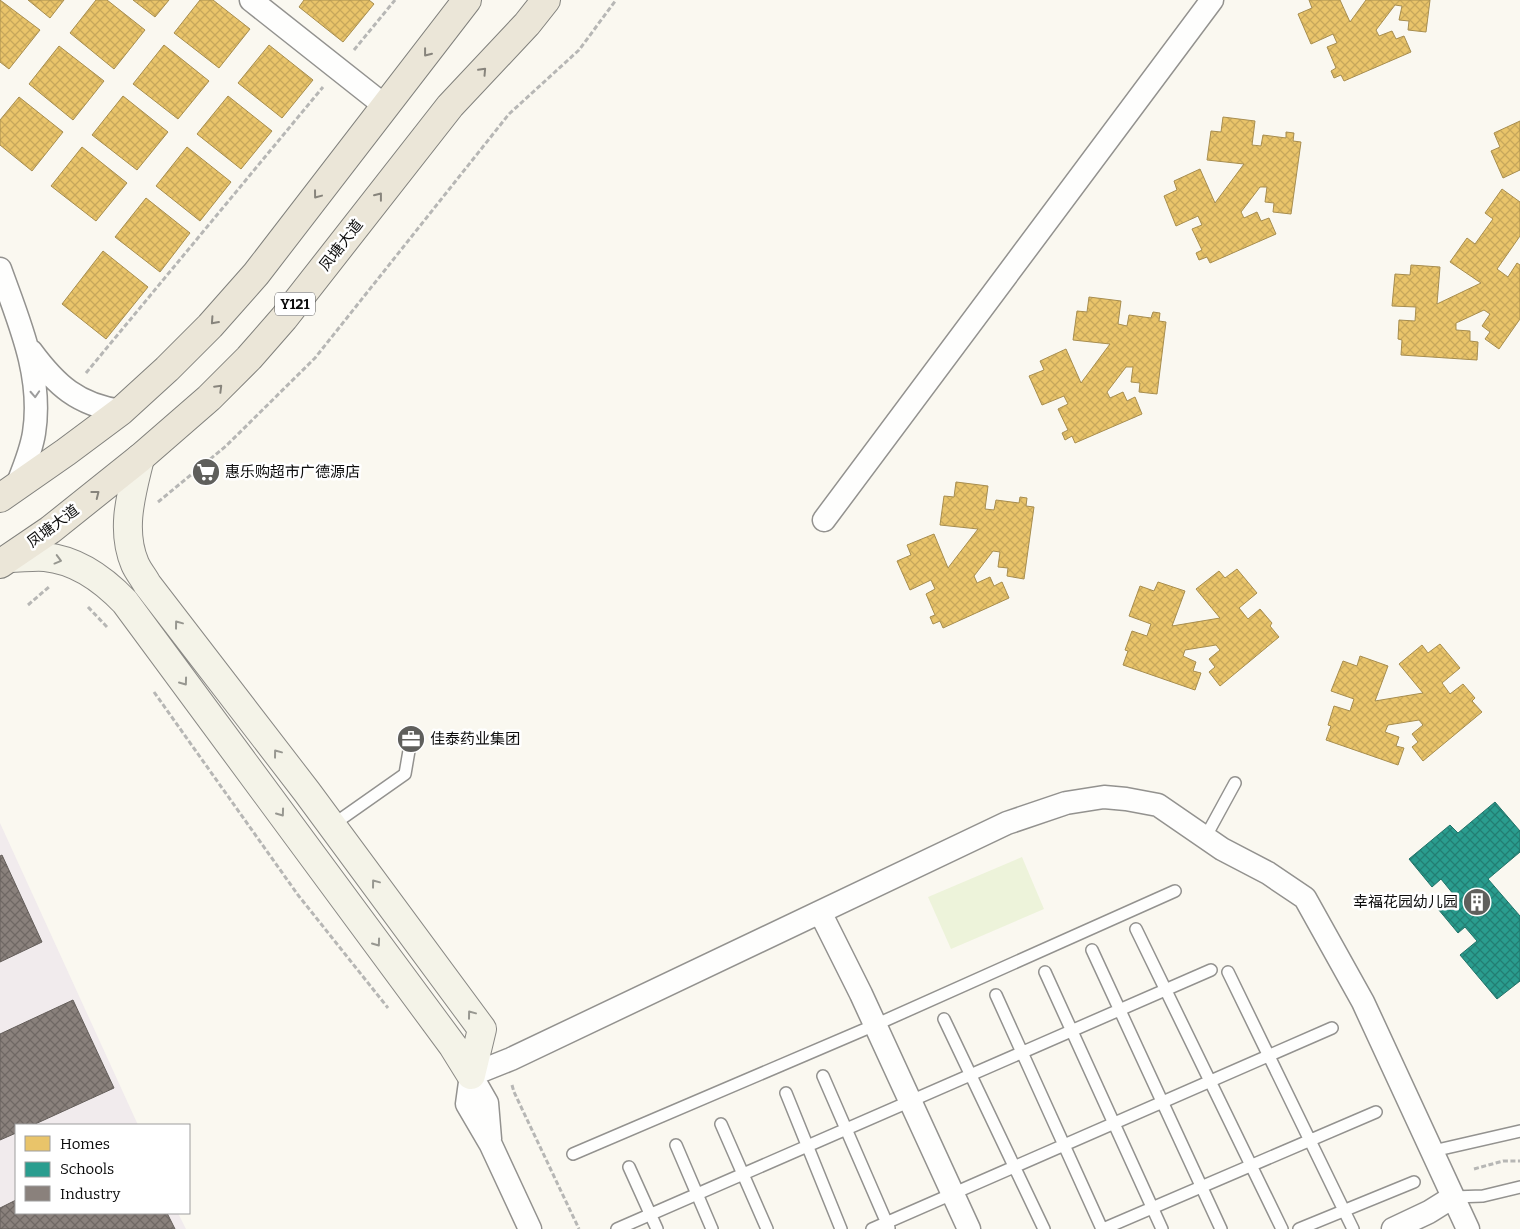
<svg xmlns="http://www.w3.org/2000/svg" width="1520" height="1229" font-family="Bitter,'Noto Sans SC',serif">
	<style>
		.industrial { fill: #f1ebed }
		.pitch { fill: #edf3da }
		.homes { fill: url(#homes-cross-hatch); stroke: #a78d4e }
		.schools { fill: url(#schools-cross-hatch); stroke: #217268 }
		.industry { fill: url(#industry-cross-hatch); stroke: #645e5a }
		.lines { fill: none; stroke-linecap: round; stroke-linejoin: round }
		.lane-casing { stroke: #93928f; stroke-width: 14 }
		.street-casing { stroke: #93928f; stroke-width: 25 }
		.secondary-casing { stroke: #8a8985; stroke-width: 30 }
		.primary-casing { stroke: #80807c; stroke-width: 30 }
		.path { stroke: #b7b7b5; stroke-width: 3; stroke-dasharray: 5 2.5; stroke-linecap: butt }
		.lane { stroke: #fefefd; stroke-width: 11 }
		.street { stroke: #fefefd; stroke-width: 22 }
		.secondary { stroke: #f4f3e8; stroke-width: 28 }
		.primary { stroke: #ebe6d8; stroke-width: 28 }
		.oneway { stroke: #87847c }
		.oneway2 { stroke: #9d9d9d }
		.oneway3 { stroke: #979790 }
		.labels { text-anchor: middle; stroke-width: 5; stroke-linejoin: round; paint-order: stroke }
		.shield { fill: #fff; stroke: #555; stroke-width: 1 }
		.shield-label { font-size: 14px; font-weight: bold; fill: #0c0c0c }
		.street-label { font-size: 15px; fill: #0c0c0c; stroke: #fff }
		.poi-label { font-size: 15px; fill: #0c0c0c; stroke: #fff; text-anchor: start }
	</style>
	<defs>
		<pattern id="homes-cross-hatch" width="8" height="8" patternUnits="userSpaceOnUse" patternTransform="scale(1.25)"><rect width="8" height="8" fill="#e9c46a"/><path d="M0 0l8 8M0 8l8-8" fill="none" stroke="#c7a75b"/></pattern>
		<pattern id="schools-cross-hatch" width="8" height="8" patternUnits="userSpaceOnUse" patternTransform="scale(1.25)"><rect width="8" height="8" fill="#2a9d8f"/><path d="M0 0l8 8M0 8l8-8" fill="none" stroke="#227e73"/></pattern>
		<pattern id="industry-cross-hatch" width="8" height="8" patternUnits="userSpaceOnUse" patternTransform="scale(1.25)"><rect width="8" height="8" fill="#8a817c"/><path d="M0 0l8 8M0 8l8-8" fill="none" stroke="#6f6864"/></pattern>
	</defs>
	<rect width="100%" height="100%" fill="#faf8f0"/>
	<!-- industrial -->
	<path class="industrial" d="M0 823 138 1125H16V1213H178L186 1229H0Z"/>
	<!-- pitch -->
	<path class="pitch" d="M1022 857 1044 909 951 949 928 897Z"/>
	<!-- homes -->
	<path class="homes" d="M0 0 40 30 9 69 0 62Z
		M28 0H64L50 18Z
		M96 0H107L145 30 114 69 70 33Z
		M133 0H169L155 17Z
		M200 0H213L250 29 219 68 174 33Z
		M304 0H369L374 4 343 42 299 7Z
		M1309 0H1340L1350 22 1366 0H1430L1426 32 1408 30 1409 21 1399 20 1402 6 1395 5 1376 30 1379 36 1392 31 1396 39 1404 36 1411 52 1344 81 1341 75 1334 78 1331 71 1336 68 1327 47 1337 43 1333 34 1311 44 1298 14 1312 8Z
		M164 45 209 81 178 119 133 84Z
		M269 45 313 80 282 118 238 83Z
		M59 46 104 81 73 120 29 84Z
		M123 96 168 132 137 170 92 135Z
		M228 96 272 131 241 169 197 134Z
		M19 97 63 132 32 171 0 145V120Z
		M1223 117 1255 121 1252 145 1261 146 1263 135 1286 138V132L1294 133 1293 141 1301 142 1291 214 1273 212 1274 203 1265 202 1267 187H1260L1241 212 1244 218 1257 212 1261 221 1269 218 1276 234 1210 263 1207 257 1199 260 1196 253 1202 250 1192 229 1202 225 1198 216 1176 226 1164 196 1177 190 1174 181 1200 169 1215 203 1244 164 1207 160 1211 131 1221 132Z
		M1520 121V170L1503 178 1491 151 1500 147 1494 133Z
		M82 147 127 183 96 221 51 186Z
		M187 147 231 182 200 221 156 186Z
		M1502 189 1520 202V236L1497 269 1508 277 1517 263 1520 265V319L1499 349 1485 339 1490 332 1482 326 1490 314 1484 310 1456 323V330L1470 331V341L1478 342 1477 360 1401 355 1402 340 1398 339 1399 320 1415 321 1416 307 1392 306 1395 274 1410 275 1411 265 1440 267 1437 304 1481 283 1450 262 1467 238 1475 244 1493 219 1485 213Z
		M146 198 190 233 160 272 115 237Z
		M103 251 148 287 106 339 62 304Z
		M1089 297 1121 301 1118 324 1127 326 1129 315 1151 318 1153 312 1160 313 1159 321 1166 322 1157 394 1139 392 1140 383 1131 382 1133 367H1126L1107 392 1110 398 1123 392 1127 401 1135 397 1142 414 1075 443 1072 436 1065 440 1062 433 1068 430 1058 409 1068 404 1064 396 1042 405 1029 376 1044 370 1040 361 1066 349 1081 383 1110 344 1073 340 1077 311 1087 312Z
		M956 482 988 486 985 509 994 510 996 500 1019 503 1020 497 1027 498 1026 506 1034 507 1024 579 1007 576 1008 568 998 567 1000 552 993 551 974 576 977 583 990 577 994 586 1002 582 1009 598 943 628 940 621 933 624 930 617 935 615 926 594 935 589 931 580 910 590 897 561 911 555 907 545 934 534 948 568 978 529 940 525 944 496 954 497Z
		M1237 569 1257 593 1239 608 1248 619 1260 609 1272 623 1270 626 1279 637 1220 686 1209 672 1215 667 1209 659 1220 650 1216 645 1185 650 1183 656 1196 662 1193 671 1201 673 1195 690 1123 665 1128 651 1125 650 1132 631 1147 636 1151 624 1129 616 1140 586 1154 591 1158 582 1185 591 1172 626 1220 618 1196 589 1219 571 1225 578Z
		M1440 644 1460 668 1442 683 1450 694 1463 684 1475 698 1472 701 1482 712 1423 761 1412 747 1418 742 1412 734 1423 725 1419 720 1388 725 1385 732 1399 737 1396 746 1404 748 1398 765 1326 740 1331 726 1328 725 1334 706 1350 711 1354 699 1331 691 1343 661 1357 666 1360 656 1388 666 1375 701 1423 693 1399 664 1422 645 1428 653Z"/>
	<!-- schools -->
	<path class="schools" d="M1495 802 1520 831V852L1488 879 1520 916V981L1497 999 1460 955 1477 941 1465 927 1458 933 1438 909 1454 895 1441 879 1432 887 1409 859 1450 825 1458 833Z"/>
	<!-- industry -->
	<path class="industry" d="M2 855 42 942 0 962V856Z
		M73 1000 114 1088 33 1125H16V1133L0 1140V1034Z
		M16 1200V1213H167L175 1229H0V1208Z"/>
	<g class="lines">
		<defs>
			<path id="lane" d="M333 827 341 819 405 774 411 739
				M1205 838 1235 783
				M1136 929 1282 1229
				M1092 950 1221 1229
				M1045 972 1162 1229
				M1228 972 1353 1229
				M996 995 1102 1229
				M944 1019 1044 1229
				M823 1076 889 1228
				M786 1093 841 1229
				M721 1124 767 1229
				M676 1145 712 1229
				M1433 1151 1520 1131
				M573 1154 875 1025 1175 891
				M629 1167 657 1229
				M1453 1197 1483 1196 1520 1187
				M617 1229 1211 970
				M872 1229 1332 1028
				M1103 1229 1376 1112
				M1299 1229 1414 1182"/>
			<path id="street" d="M251 0 385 106
				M0 269C19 322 43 376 34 433 31 452 23 470 16 488
				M31 351C56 385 78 405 121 411
				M824 520 1212 0
				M820 912 861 994 969 1229
				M471 1075 511 1059 1007 823 1066 803 1104 797 1126 799 1158 805 1222 849 1268 873 1305 898 1363 1002 1468 1229
				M471 1075 467 1104 491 1145 530 1229
				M471 1075 487 1103 490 1139
				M1393 1229 1429 1212 1453 1197"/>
			<path id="secondary" d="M140 458C132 492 120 529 135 564 138 571 144 578 147 584L307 792 482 1029 471 1075
				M10 558C21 558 34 556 45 557 76 560 104 580 125 602L453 1046 471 1075"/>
			<path id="primary" d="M0 498 66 452 121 411 167 369 210 326 256 274 467 0
				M0 564 50 530 140 458 209 398 249 358 284 318 450 106 527 24 546 0"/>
		</defs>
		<!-- lane casing -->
		<use href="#lane" class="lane-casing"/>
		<!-- street casing -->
		<use href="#street" class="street-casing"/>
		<!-- secondary casing -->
		<use href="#secondary" class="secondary-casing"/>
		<!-- primary casing -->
		<use href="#primary" class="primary-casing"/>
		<!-- path -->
		<path class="path" d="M354 50 395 0
			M86 373 323 87
			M158 502 226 446 315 358 509 114 579 50 616 0
			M28 605 50 586
			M88 607 108 628
			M154 692 298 895 388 1008
			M512 1085 514 1092 579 1229
			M1474 1169 1503 1161H1520"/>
		<!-- lane -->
		<use href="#lane" class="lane"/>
		<!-- street -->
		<use href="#street" class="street"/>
		<!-- secondary -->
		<use href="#secondary" class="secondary"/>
		<!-- primary -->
		<use href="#primary" class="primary"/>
	</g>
	<!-- one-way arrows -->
	<defs><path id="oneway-chevron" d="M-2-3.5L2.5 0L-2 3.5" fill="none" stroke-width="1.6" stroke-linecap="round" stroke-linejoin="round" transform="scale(1.25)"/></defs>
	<g class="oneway">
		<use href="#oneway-chevron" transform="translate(427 53) rotate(128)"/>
		<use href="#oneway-chevron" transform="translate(483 71) rotate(-47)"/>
		<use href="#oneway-chevron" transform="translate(317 195) rotate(127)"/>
		<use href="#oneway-chevron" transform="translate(379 196) rotate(-52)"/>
		<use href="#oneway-chevron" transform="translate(214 321) rotate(132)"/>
		<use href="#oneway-chevron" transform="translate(219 388) rotate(-45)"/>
		<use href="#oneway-chevron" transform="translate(96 494) rotate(-38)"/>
	</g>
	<use class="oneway2" href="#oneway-chevron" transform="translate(35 394) rotate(87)"/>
	<g class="oneway3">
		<use href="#oneway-chevron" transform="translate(58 560) rotate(15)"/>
		<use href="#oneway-chevron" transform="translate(178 624) rotate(-127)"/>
		<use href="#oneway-chevron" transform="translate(184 682) rotate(54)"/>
		<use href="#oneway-chevron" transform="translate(277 753) rotate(-127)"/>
		<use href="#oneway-chevron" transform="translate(281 813) rotate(54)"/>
		<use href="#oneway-chevron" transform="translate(375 883) rotate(-127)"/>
		<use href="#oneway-chevron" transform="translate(377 943) rotate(54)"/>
		<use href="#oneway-chevron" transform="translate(471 1014) rotate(-127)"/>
	</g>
	<!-- icons -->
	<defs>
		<symbol id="supermarket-disc" viewBox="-11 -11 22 22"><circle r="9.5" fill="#5f5f5c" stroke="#fff"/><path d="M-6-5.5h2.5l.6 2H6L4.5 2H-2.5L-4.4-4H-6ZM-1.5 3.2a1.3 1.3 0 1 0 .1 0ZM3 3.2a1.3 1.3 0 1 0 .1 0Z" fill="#fff"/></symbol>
		<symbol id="office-disc" viewBox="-11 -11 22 22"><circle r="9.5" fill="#5f5f5c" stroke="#fff"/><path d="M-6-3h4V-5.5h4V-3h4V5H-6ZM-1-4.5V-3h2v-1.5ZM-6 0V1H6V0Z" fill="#fff"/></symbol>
		<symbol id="building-disc" viewBox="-11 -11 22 22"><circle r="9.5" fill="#5f5f5c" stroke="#fff"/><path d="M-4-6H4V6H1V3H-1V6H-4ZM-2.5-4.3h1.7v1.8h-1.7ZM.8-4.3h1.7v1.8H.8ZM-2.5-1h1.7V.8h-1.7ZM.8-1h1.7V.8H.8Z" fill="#fff"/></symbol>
	</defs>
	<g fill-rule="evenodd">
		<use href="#supermarket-disc" x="190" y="456" width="32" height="32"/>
		<use href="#office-disc" x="395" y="723" width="32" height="32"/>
		<use href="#building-disc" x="1461" y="886" width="32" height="32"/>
	</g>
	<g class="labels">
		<!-- shield labels -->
		<rect class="shield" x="275" y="292.5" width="40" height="23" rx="4"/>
		<g class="shield-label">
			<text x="295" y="309">Y121</text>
		</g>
		<!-- street labels -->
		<g class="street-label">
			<text transform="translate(341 245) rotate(-52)" y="5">凤塘大道</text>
			<text transform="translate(53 526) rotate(-37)" y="5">凤塘大道</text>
		</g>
		<!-- poi labels -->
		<g class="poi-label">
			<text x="225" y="477">惠乐购超市广德源店</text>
			<text x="430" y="744">佳泰药业集团</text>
			<text x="1458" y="907" text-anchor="end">幸福花园幼儿园</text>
		</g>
	</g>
	<!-- legend -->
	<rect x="15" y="1124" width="175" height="90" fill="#ffffff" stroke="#9e9e9e"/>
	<rect x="25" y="1136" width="25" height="15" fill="#e9c46a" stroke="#9e9e9e"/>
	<text x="60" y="1149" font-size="15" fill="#0c0c0c">Homes</text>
	<rect x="25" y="1162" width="25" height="15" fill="#2a9d8f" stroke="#9e9e9e"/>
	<text x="60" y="1174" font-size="15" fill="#0c0c0c">Schools</text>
	<rect x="25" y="1186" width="25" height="15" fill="#8a817c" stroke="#9e9e9e"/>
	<text x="60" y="1199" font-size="15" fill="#0c0c0c">Industry</text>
</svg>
